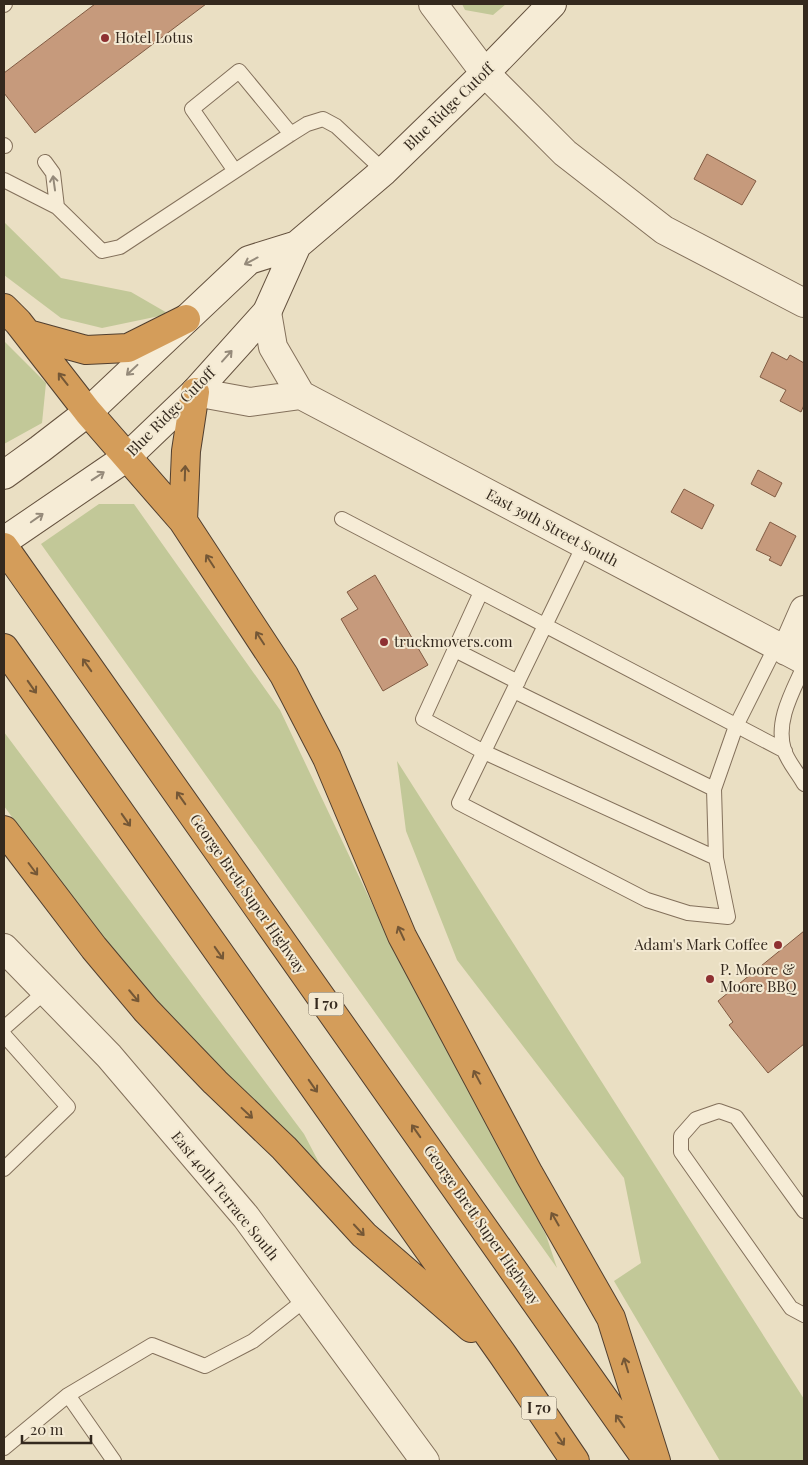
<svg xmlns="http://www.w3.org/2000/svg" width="808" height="1465" font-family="'Playfair Display',serif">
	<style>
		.grass { fill: #c2c898 }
		.building { fill: #c69a7c; stroke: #815b43 }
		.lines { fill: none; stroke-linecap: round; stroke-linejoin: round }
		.service-casing { stroke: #83705b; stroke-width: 16 }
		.minor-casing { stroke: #83705b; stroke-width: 30 }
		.secondary-casing { stroke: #65523f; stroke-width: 30 }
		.motorway-casing { stroke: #513f2f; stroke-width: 30 }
		.service { stroke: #f6ecd6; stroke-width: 14 }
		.minor { stroke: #f6ecd6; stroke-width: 28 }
		.secondary { stroke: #f6ecd6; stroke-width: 28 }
		.motorway { stroke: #d49d5a; stroke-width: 28 }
		.oneway { stroke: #958a7a }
		.oneway2 { stroke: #745736 }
		.poi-dot { fill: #8e3031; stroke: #f3e9d2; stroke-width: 2 }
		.labels { text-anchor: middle; stroke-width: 4; stroke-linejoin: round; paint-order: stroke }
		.shield { fill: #f3e9d2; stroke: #6d6354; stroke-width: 1 }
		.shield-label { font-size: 14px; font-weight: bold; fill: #34291e }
		.poi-label { font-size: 15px; fill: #34291e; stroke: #f3e9d2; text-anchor: start }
		.street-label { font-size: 15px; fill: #34291e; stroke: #f3e9d2 }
	</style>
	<rect width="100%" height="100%" fill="#eadfc3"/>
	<!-- grass -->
	<path class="grass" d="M462 4H506L493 15 465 10Z
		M4 222 61 278 131 292 169 314 102 328 61 318 4 275Z
		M4 341 46 383 42 423 4 444Z
		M99 504H134L280 710 392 946 546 1235 557 1268 41 544Z
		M4 732 304 1134 326 1176 175 1026 105 946 4 806Z
		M397 761 804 1399V1461H720L614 1281 641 1263 624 1178 457 960 406 831Z"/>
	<!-- building -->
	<path class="building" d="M95 4H206L35 133 4 93V73Z
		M707 154 756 181 742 205 694 179Z
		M772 352 787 360 790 355 804 363V405L801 412 780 401 786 390 760 377Z
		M758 470 782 483 775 497 751 484Z
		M684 489 714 505 702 529 671 512Z
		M770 522 796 536 781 566 769 560 771 557 756 550Z
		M375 575 428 665 383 691 341 619 358 609 347 592Z
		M804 931V1044L768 1073 729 1025 733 1022 718 1001Z"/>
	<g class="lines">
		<defs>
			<path id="service" d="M4 5 5 4
				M4 145 5 146
				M235 171 192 109 239 71 291 134
				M4 180 57 207 53 173 45 162
				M57 207 102 251 120 247 291 134 307 124 323 119 336 126 384 171
				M342 519 785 751
				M584 545 459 803 647 900 688 913 728 917 716 858 714 789 736 726 776 646
				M481 592 423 719 484 752 716 858
				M455 650 518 682
				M804 666C793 691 775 721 784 750 788 762 798 773 804 784
				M514 691 714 789
				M4 1028 46 991
				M4 1035 68 1107 4 1169
				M804 1211 736 1117 719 1111 696 1119 681 1136V1152L791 1308 804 1315
				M68 1395 114 1461
				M4 1448 68 1395 152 1345 205 1366 253 1341 306 1299"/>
			<path id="minor" d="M433 4 485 73 565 153 664 230 804 303
				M267 312 273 347 301 395 804 660
				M195 392 250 402 301 395
				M786 651 804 610
				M4 948 109 1056 246 1217 425 1461"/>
			<path id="secondary" d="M4 475 40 449 88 412 249 260 297 245 384 171 485 73 552 4
				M4 541 127 457 195 392 267 312 297 245"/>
			<path id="motorway" d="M4 308 18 322 88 412 183 521 284 675 327 758 402 936 529 1174 611 1318 656 1461
				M28 334 86 350 128 348 186 319
				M183 521 186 451 195 392
				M4 547 647 1460
				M4 648 503 1355 575 1461
				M4 830 94 948 146 1010 215 1082 284 1148 364 1235 471 1328"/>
		</defs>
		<!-- service casing -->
		<use href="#service" class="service-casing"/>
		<!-- minor casing -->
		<use href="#minor" class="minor-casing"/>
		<!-- secondary casing -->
		<use href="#secondary" class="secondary-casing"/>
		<!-- motorway casing -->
		<use href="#motorway" class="motorway-casing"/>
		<!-- service -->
		<use href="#service" class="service"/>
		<!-- minor -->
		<use href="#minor" class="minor"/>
		<!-- secondary -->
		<use href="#secondary" class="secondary"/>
		<!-- motorway -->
		<use href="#motorway" class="motorway"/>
	</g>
	<!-- one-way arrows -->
	<defs><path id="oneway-shaft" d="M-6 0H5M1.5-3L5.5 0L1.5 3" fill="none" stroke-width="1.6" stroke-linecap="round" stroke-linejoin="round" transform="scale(1.25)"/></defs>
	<g class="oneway">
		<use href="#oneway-shaft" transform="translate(54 183) rotate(-98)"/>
		<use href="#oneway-shaft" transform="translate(251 261) rotate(152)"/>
		<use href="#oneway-shaft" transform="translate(227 356) rotate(-48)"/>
		<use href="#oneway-shaft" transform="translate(132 370) rotate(137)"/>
		<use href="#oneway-shaft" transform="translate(98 476) rotate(-33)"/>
		<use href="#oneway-shaft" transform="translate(37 518) rotate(-35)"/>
	</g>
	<g class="oneway2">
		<use href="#oneway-shaft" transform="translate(63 379) rotate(-128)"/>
		<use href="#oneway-shaft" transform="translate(185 473) rotate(-88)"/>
		<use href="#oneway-shaft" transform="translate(210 561) rotate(-123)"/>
		<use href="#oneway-shaft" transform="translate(260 638) rotate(-123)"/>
		<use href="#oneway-shaft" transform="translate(87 665) rotate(-125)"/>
		<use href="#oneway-shaft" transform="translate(32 687) rotate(55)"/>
		<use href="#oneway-shaft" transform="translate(181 798) rotate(-125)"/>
		<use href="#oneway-shaft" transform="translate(126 820) rotate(55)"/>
		<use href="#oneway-shaft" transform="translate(33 869) rotate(53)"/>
		<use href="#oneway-shaft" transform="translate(401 933) rotate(-115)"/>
		<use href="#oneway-shaft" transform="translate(219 953) rotate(55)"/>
		<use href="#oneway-shaft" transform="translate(134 996) rotate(50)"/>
		<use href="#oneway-shaft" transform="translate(477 1077) rotate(-118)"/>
		<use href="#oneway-shaft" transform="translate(313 1086) rotate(55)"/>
		<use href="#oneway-shaft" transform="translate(247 1113) rotate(43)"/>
		<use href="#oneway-shaft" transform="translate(416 1131) rotate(-125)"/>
		<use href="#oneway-shaft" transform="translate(555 1219) rotate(-120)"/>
		<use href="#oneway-shaft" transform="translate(359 1230) rotate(47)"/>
		<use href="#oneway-shaft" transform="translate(626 1365) rotate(-107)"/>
		<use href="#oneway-shaft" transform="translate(620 1421) rotate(-125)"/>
		<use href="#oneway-shaft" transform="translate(560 1439) rotate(56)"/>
	</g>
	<!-- markers -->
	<g class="poi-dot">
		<circle cx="105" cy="38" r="5"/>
		<circle cx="384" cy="642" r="5"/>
		<circle cx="778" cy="945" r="5"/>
		<circle cx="710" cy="979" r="5"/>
	</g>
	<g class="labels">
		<!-- shield labels -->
		<g class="shield">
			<rect x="308.5" y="992.5" width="35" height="23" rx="4"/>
			<rect x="521.5" y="1396.5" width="35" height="23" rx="4"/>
		</g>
		<g class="shield-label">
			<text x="326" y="1009">I 70</text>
			<text x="539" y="1413">I 70</text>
		</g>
		<!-- poi labels -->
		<g class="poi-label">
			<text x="115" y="43">Hotel Lotus</text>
			<text x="394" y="647">truckmovers.com</text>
			<text x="768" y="950" text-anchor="end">Adam's Mark Coffee</text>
			<text x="720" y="975">P. Moore &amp;<tspan x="720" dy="17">Moore BBQ</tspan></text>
		</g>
		<!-- street labels -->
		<g class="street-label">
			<text transform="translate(449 107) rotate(-44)" y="5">Blue Ridge Cutoff</text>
			<text transform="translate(171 412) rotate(-45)" y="5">Blue Ridge Cutoff</text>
			<text transform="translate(552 528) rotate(28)" y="5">East 39th Street South</text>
			<text transform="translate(248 894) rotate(55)" y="5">George Brett Super Highway</text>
			<text transform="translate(225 1196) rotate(51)" y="5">East 40th Terrace South</text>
			<text transform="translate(482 1225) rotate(55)" y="5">George Brett Super Highway</text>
		</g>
	</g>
	<!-- border -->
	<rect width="808" height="1465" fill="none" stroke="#34291e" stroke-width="10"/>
	<!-- scale -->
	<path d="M22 1435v8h69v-8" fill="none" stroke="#34291e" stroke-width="2.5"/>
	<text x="30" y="1435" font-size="15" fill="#34291e" stroke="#f3e9d2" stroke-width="4" paint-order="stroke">20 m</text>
</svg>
